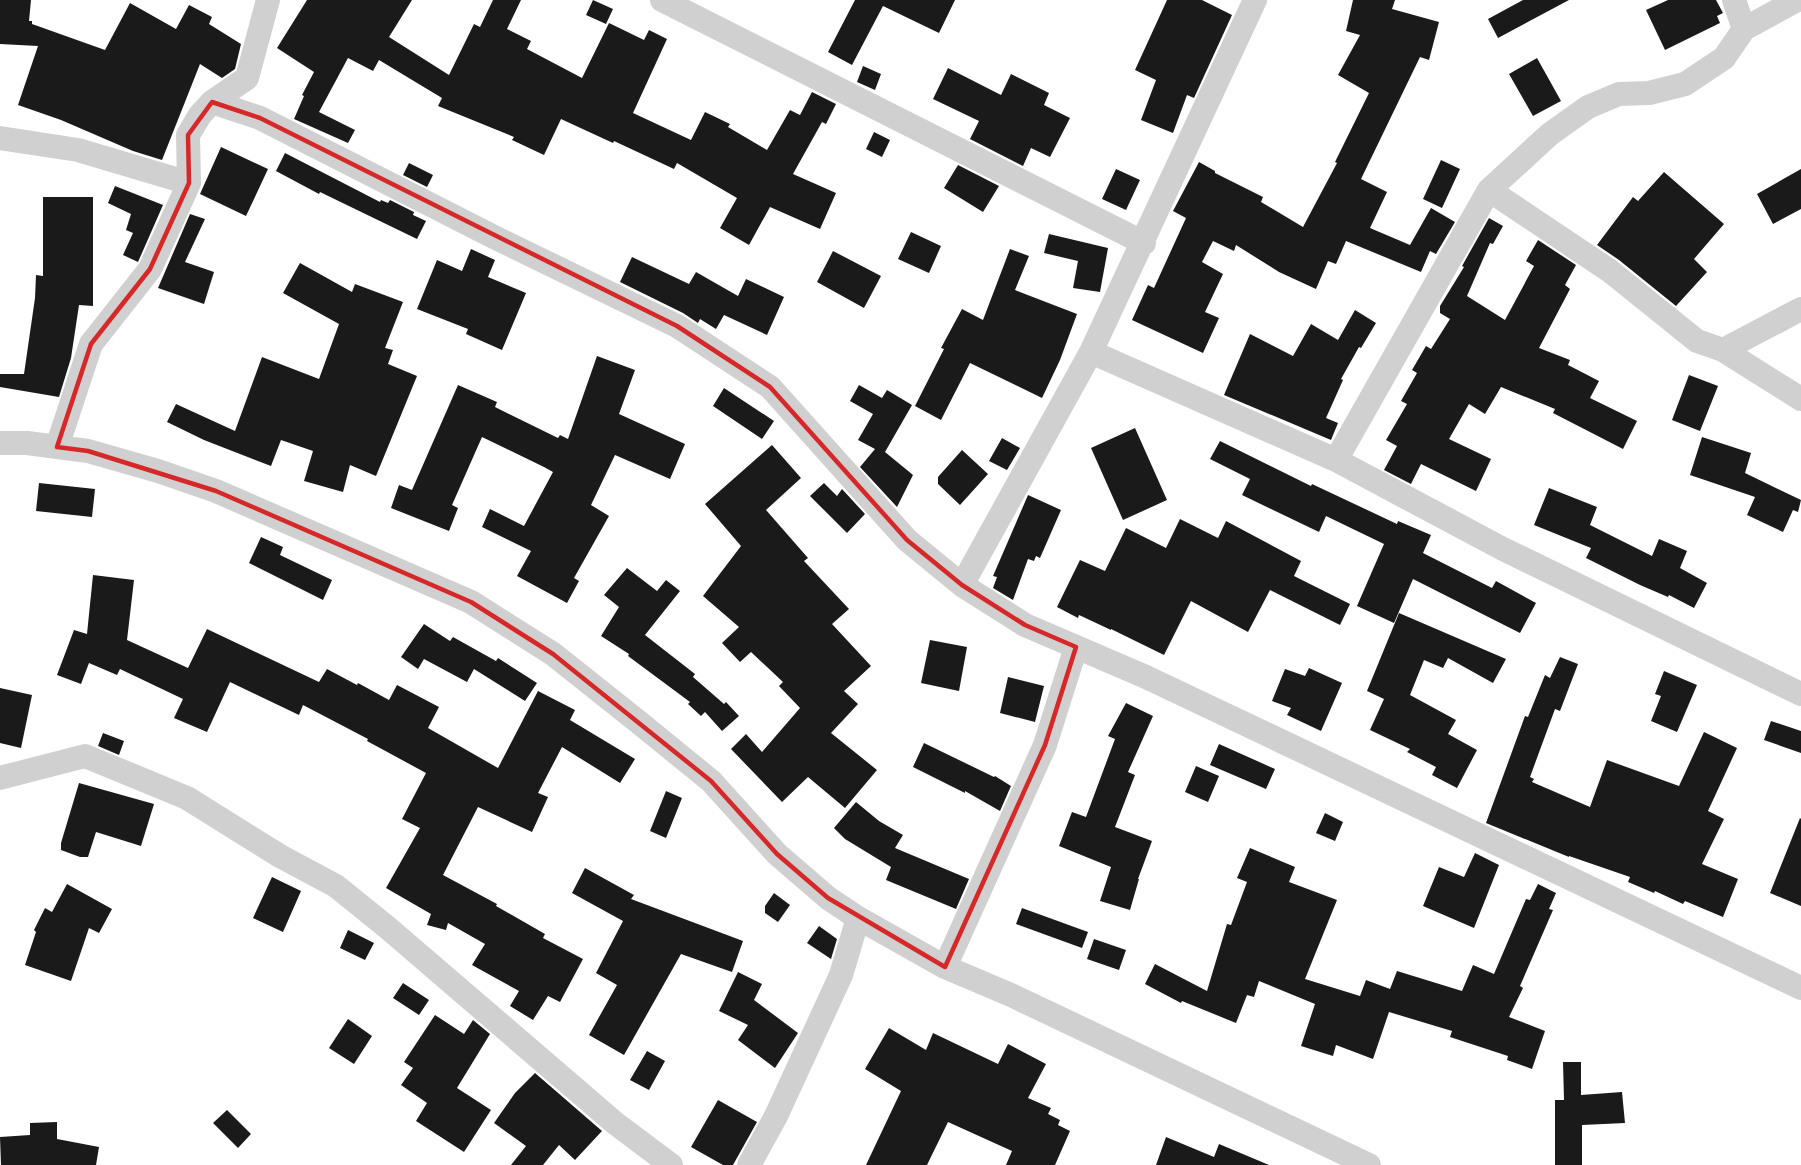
<svg xmlns="http://www.w3.org/2000/svg" width="1801" height="1165" font-family="Overpass,sans-serif">
	<style>
		.building { fill: #1a1a1a }
		.lines { fill: none; stroke-linecap: round; stroke-linejoin: round }
		.minor { stroke: #d0d0d0; stroke-width: 24 }
		.marked { fill: none; stroke: #d62828; stroke-width: 4.5; stroke-linejoin: round }
	</style>
	<rect width="100%" height="100%" fill="#fff"/>
	<!-- building -->
	<path class="building" d="M0 0H31L29 21H32V24L105 50 130 3 176 29 189 5 212 17 209 24 241 44 235 69 222 78 200 64 162 160 133 151 61 120 18 105 38 46 0 44Z
		M307 0H412L389 37 449 75 474 24 480 27 493 0H521L507 29 531 41 527 49 582 78 609 23 644 40 649 30 667 39 633 113 691 140 705 112 730 124 728 127 767 150 790 110 800 115 812 92 836 104 826 124 822 122 793 174 836 193 820 229 770 207 749 245 720 228 737 198 677 163 674 169 614 141 613 143 561 119 544 155 512 140 514 137 438 106 442 98 379 60 373 71 348 58 319 112 355 130 348 143 294 119 304 96 302 95 314 72 277 48Z
		M593 0 613 9 606 24 586 15Z
		M855 0H955L939 33 883 6 852 65 828 52Z
		M1167 0H1202L1232 15 1194 98 1187 95 1173 133 1141 120 1156 80 1135 70Z
		M1353 0H1395L1392 9 1439 22 1429 60 1420 57 1361 179 1387 192 1370 228 1410 245 1431 208 1455 222 1436 254 1430 251 1421 272 1346 241 1336 264 1328 261 1316 289 1279 272 1236 245 1234 251 1213 241 1202 262 1223 274 1205 312 1219 318 1203 353 1132 320 1148 285 1154 288 1186 218 1173 211 1199 162 1215 171V173L1263 197 1261 202 1303 227 1337 163 1335 162 1369 93 1338 75 1360 35 1346 31Z
		M1523 0H1569L1498 38 1488 19Z
		M1668 0H1716L1723 13 1717 16 1720 23 1665 50 1646 10Z
		M1537 58 1561 101 1533 116 1509 74Z
		M863 66 881 74 875 90 857 82Z
		M948 68 1001 95 1011 74 1049 93 1044 105 1070 118 1050 157 1031 148 1023 166 970 139 979 121 933 99Z
		M874 132 890 140 882 157 866 149Z
		M221 147 268 169 246 216 200 194Z
		M285 153 380 202 381 200 388 203 390 200 414 212 413 215 426 221 417 239 320 192 319 194 276 171Z
		M1441 160 1460 169 1442 208 1423 199Z
		M409 163 433 175 427 187 403 175Z
		M958 165 999 186 983 212 944 188Z
		M1116 169 1140 180 1126 210 1102 199Z
		M1801 169V209L1773 224 1757 194Z
		M1664 172 1724 224 1694 259 1707 272 1676 306 1619 260 1597 245 1633 197 1638 201Z
		M115 186 163 205 138 262 123 255 133 233 126 230 131 214 108 203Z
		M43 197H93V306L79 305 71 358 59 397 0 387V374H24L35 298 36 275 43 276Z
		M190 214 205 219 185 262 214 272 204 304 158 288Z
		M1489 218 1503 226 1493 244 1490 243 1467 296 1505 320 1534 266 1526 261 1538 240 1576 265 1565 285 1570 289 1539 348 1570 360 1568 365 1599 381 1590 398 1637 421 1623 449 1553 413 1555 409 1501 387 1485 414 1469 404 1449 439 1491 459 1476 491 1421 464 1411 484 1384 470 1397 446 1386 440 1407 404 1401 401 1417 373 1412 370 1426 346 1431 349 1450 319 1440 313V306L1464 267 1462 266Z
		M911 232 941 246 929 273 898 259Z
		M1049 234 1108 248 1100 292 1073 288 1078 261 1044 253Z
		M471 249 495 260 488 277 526 293 502 350 466 334 468 329 417 309 437 260 462 271Z
		M1010 249 1029 256 1015 290 1077 314 1060 360 1042 398 970 363 941 420 915 406 944 349 941 348 962 309 983 320Z
		M833 251 881 276 864 308 817 282Z
		M632 257 689 284 696 272 738 296 746 279 784 297 767 335 724 315 716 329 700 319 698 323 683 313 620 282Z
		M300 263 352 292 355 284 403 302 385 348 393 350 388 364 417 376 376 476 350 465 343 492 304 481 313 451 281 440 271 466 204 440 167 422 176 404 235 431 262 357 319 379 339 324 283 293Z
		M1355 310 1376 323 1361 348 1359 347 1341 379 1343 380 1326 418 1338 423 1331 440 1224 395 1250 334 1293 356 1311 324 1338 340Z
		M597 356 635 370 619 414 685 444 670 479 615 455 591 505 609 516 574 578 579 581 567 603 517 576 531 551 482 527 490 509 524 526 553 472 544 467 482 437 452 505 458 508 449 531 391 508 399 485 412 490 458 385 497 402 495 407 558 438 560 435 568 439Z
		M1689 375 1718 386 1700 431 1672 420Z
		M859 385 882 398 887 390 912 405 885 452 913 475 897 507 860 467 875 449 858 440 873 414 850 401Z
		M724 388 774 421 762 439 713 406Z
		M1135 428 1167 500 1123 520 1091 448Z
		M1702 437 1751 453 1745 473 1801 500 1798 512 1793 510 1783 532 1747 515 1755 497 1690 475Z
		M1002 438 1020 448 1007 470 989 461Z
		M1220 441 1311 486 1312 484 1397 524 1398 521 1431 535 1423 553 1492 588 1496 581 1536 603 1520 633 1413 579 1394 623 1357 606 1384 544 1326 516 1319 532 1242 495 1250 479 1210 459Z
		M772 445 801 478 766 510 808 558 804 561 849 609 832 624 871 666 844 691 858 704 831 733 877 770 845 808 808 777 782 802 731 749 746 734 762 752 800 708 779 686 783 682 751 652 740 662 722 643 739 627 703 596 741 546 705 504Z
		M962 450 988 474 960 505 938 484V477Z
		M39 483 95 489 92 517 36 511Z
		M824 483 837 496 842 489 865 514 847 533 810 496Z
		M1549 488 1597 507 1590 525 1652 556 1659 539 1687 551 1680 568 1707 583 1694 608 1669 595 1668 597 1640 585 1586 558 1591 548 1534 525Z
		M1028 495 1061 510 1040 558 1036 556 1034 561 1028 559 1013 600 993 588 997 577 993 576Z
		M1180 519 1218 538 1226 521 1301 561 1294 576 1350 604 1340 625 1270 590 1248 632 1191 601 1164 655 1111 629V630L1079 615 1078 618 1057 607 1080 560 1105 571 1126 528 1166 548Z
		M261 537 283 547 280 555 332 580 323 600 249 563Z
		M627 568 657 591 666 580 680 591 645 635 695 674 693 677 724 704 726 702 739 716 722 731 705 712 701 716 688 704 690 702 628 656 629 654 601 636 619 607 604 595Z
		M93 575 134 580 127 640 188 668 207 629 319 682 327 669 357 685 358 683 389 700 397 685 439 707 428 728 498 768 538 691 575 710 570 720 635 759 620 783 562 747 538 793 548 797 532 832 478 807 443 875 497 904 496 906 545 934 543 938 583 959 560 1002 548 996 533 1020 510 1006 519 991 472 965 485 944 448 923 446 930 427 925 431 914 386 888 420 828 402 819 426 773 367 741 368 739 303 705 299 715 230 682 207 732 174 718 183 699 120 669 117 675 89 663 81 684 57 675 74 630 87 634Z
		M1399 613 1506 659 1493 683 1448 658 1443 668 1424 660 1410 695 1456 720 1448 734 1477 750 1457 788 1432 775 1436 767 1407 752 1410 749 1370 730 1384 699 1367 691Z
		M424 624 450 641 453 637 496 661 498 658 537 683 525 701 474 669 467 682 424 659 418 669 401 657Z
		M930 640 967 647 959 691 921 683Z
		M1560 657 1578 664 1560 711 1555 709 1530 777 1534 779 1532 782 1590 807 1607 760 1679 786 1704 732 1737 748 1708 811 1724 819 1702 864 1738 879 1723 917 1685 901 1683 904 1655 891 1654 893 1628 882 1630 877 1569 856V857L1486 823 1525 716 1528 717 1545 675 1550 678Z
		M1309 668 1342 683 1321 731 1287 715 1291 708 1272 701 1285 669 1305 676Z
		M1664 671 1697 685 1677 732 1651 721 1661 696 1655 694Z
		M1008 677 1044 686 1035 722 1000 713Z
		M0 688 32 695 21 748 0 743Z
		M1126 703 1153 716 1128 772 1135 775 1115 827 1152 841 1138 879H1139L1130 910 1100 901 1111 867 1059 846 1072 812 1086 817 1115 739 1108 736Z
		M1771 721 1801 731V753L1764 740Z
		M103 733 124 741 119 755 98 746Z
		M924 743 994 777 995 776 1011 786 1000 811 965 791V793L913 767Z
		M1219 744 1275 769 1266 789 1210 765Z
		M1196 766 1219 776 1208 802 1185 792Z
		M79 783 154 804 141 846 96 832 88 857H80L61 850V843Z
		M666 791 682 798 666 838 650 831Z
		M856 802 879 821 903 835 895 848 969 879 956 909 886 880 891 867 845 839 834 828Z
		M1325 813 1343 822 1335 841 1316 833Z
		M1800 818 1801 819V906L1770 893Z
		M1250 848 1295 867 1289 882 1337 900 1305 979 1360 996 1366 980 1390 989 1397 971 1462 991 1473 965 1494 974 1526 899 1530 900 1538 884 1556 893 1549 909 1553 910 1520 986 1523 988 1509 1017 1545 1031 1532 1069 1507 1060 1508 1056 1450 1037 1452 1031 1389 1012 1373 1059 1336 1045 1333 1056 1301 1046 1315 1004 1259 981 1254 997 1247 995 1236 1023 1182 1001 1181 1003 1145 984 1155 964 1207 991 1227 924 1231 925 1247 882 1237 878Z
		M1475 853 1499 865 1474 928 1423 906 1439 867 1464 877Z
		M585 868 634 895 631 899 743 941 732 972 681 954 624 1055 589 1035 617 985 596 973 623 921 572 893Z
		M272 877 301 891 283 932 253 918Z
		M67 884 112 909 99 933 89 928 71 981 25 965 36 932 34 930 45 908 52 912Z
		M774 893 790 905 778 922 765 913V906Z
		M1022 908 1088 932 1082 948 1016 924Z
		M819 926 837 939 831 959 807 943Z
		M348 930 374 943 365 960 340 948Z
		M1094 939 1126 950 1119 970 1087 959Z
		M738 972 762 984 754 1000 798 1033 775 1068 738 1040 748 1025 719 1011Z
		M403 983 429 1000 419 1015 393 998Z
		M435 1015 464 1034 473 1020 490 1034 457 1088 491 1110 464 1152 416 1121 427 1103 401 1085 413 1068 404 1062Z
		M348 1019 372 1036 354 1064 329 1048Z
		M889 1028 926 1050 933 1033 998 1064 1008 1044 1046 1064 1028 1098 1051 1108 1048 1114 1060 1120 1058 1125 1070 1131 1055 1165H1006L1012 1151 948 1122 927 1165H866L901 1091 865 1069Z
		M647 1051 665 1061 649 1090 630 1080Z
		M1563 1062H1581V1095L1622 1092 1625 1123 1582 1125V1165H1555V1100H1564Z
		M535 1073 602 1131 575 1160 559 1145 543 1165H511L526 1146 494 1123 515 1093Z
		M718 1100 757 1122 733 1165H723L691 1147Z
		M227 1110 251 1134 238 1148 213 1123Z
		M57 1122V1139L99 1147 96 1165H1L0 1137 30 1135V1123Z
		M1166 1137 1214 1157 1219 1144 1269 1165H1156Z"/>
	<g class="lines">
		<!-- minor -->
		<path class="minor" d="M662 0 1144 243
			M1734 0 1744 29
			M212 102 247 78 268 0
			M0 138 78 150 189 183
			M1489 190 1610 271 1697 341 1723 350 1801 399
			M1723 350 1801 309
			M1091 352 1336 460 1503 549 1801 694
			M0 443H27L88 451 158 471 216 491 471 602 553 654 636 720 711 781 777 854 828 898 858 918 945 967 1011 995 1369 1165
			M57 447 91 344 150 269 189 183 188 135 200 115 212 102 260 118 492 236 677 326 770 387 907 540 962 585 1025 625 1146 677 1801 988
			M1336 460 1489 190 1550 134 1588 107 1619 94 1649 93 1685 84 1724 58 1744 29 1797 0
			M962 585 1091 352 1255 0
			M0 778 85 756 187 798 280 856 336 886 388 928 615 1123 671 1165
			M945 967 1045 745 1076 647
			M749 1165 776 1116 841 975 858 918"/>
	</g>
	<!-- marked area -->
	<path class="marked" d="M212 102 260 118 677 326 770 387 907 540 962 585 1025 625 1076 647 1045 745 945 967 828 898 777 854 711 781 553 654 471 602 216 491 88 451 57 447 91 344 150 269 189 183 188 135Z"/>
</svg>
